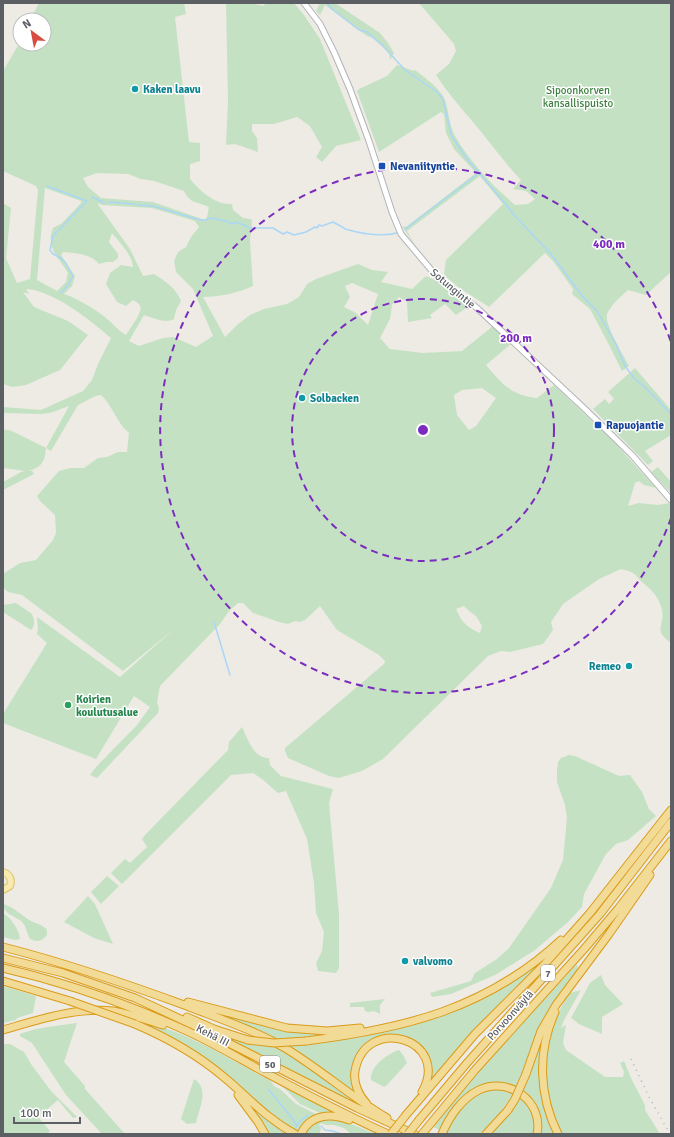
<svg xmlns="http://www.w3.org/2000/svg" width="674" height="1137" font-family="Signika,sans-serif">
	<style>
		.green { fill: #c4e2c3; fill-rule: evenodd }
		.lines { fill: none; stroke-linecap: round; stroke-linejoin: round }
		.stream { stroke: #abd6f6; stroke-width: 1.5 }
		.minor-casing { stroke: #b1b4b8; stroke-width: 7 }
		.major-casing { stroke: #e2bf68; stroke-width: 8 }
		.highway-casing { stroke: #da9b18; stroke-width: 9 }
		.minor { stroke: #fff; stroke-width: 5 }
		.major { stroke: #f6eab0; stroke-width: 6 }
		.highway { stroke: #f2da97; stroke-width: 7 }
		.rail { stroke: #b2b3b3; stroke-width: 1.5; stroke-dasharray: 1 5; stroke-linecap: butt }
		.highway-bridge-casing { stroke: #da9b18; stroke-width: 9; stroke-linecap: butt }
		.highway-bridge { stroke: #f2da97; stroke-width: 7 }
		.ring { fill: none; stroke: #7b2cbf; stroke-width: 2; stroke-dasharray: 7 5 }
		.culture-dot { fill: #0f9aa8; stroke: #fff; stroke-width: 1.5 }
		.transit-dot { fill: #1a4fb4; stroke: #fff; stroke-width: 1.5 }
		.leisure-dot { fill: #2e9e5b; stroke: #fff; stroke-width: 1.5 }
		.labels { text-anchor: middle; stroke-width: 3; stroke-linejoin: round; paint-order: stroke }
		.shield { fill: #fff; stroke: #8d8f92; stroke-width: 1 }
		.shield-label { font-size: 10px; font-weight: bold; fill: #5c5f63 }
		.culture-label { font-size: 11px; font-weight: bold; fill: #0d838f; stroke: #fff; text-anchor: start }
		.park-label { font-size: 11px; fill: #3e8040; stroke: #fff }
		.transit-label { font-size: 11px; font-weight: bold; fill: #164399; stroke: #fff; text-anchor: start }
		.street-label { font-size: 11px; fill: #5c5f63; stroke: #fff }
		.leisure-label { font-size: 11px; font-weight: bold; fill: #27864d; stroke: #fff; text-anchor: start }
		.centre { fill: #7b2cbf; stroke: #fff; stroke-width: 2 }
		.ring-label { font-size: 12px; text-anchor: middle; font-weight: bold; fill: #7b2cbf; stroke: #fff; stroke-width: 3; stroke-linejoin: round; paint-order: stroke }
	</style>
	<rect width="100%" height="100%" fill="#edebe4"/>
	<!-- green -->
	<path class="green" d="M39 3H184L186 14 175 17 189 142 200 143V161L190 164V179C200 191 215 205 232 204L233 210 243 218 250 219 252 220 250 241 253 286C237 293 220 297 203 297L225 337 237 325 250 315 264 309 287 304 299 297 307 284 316 279 358 264 372 270 388 272 381 282 412 289 426 276 437 281 469 306 456 315 445 304 430 315 432 318 408 322 407 302 399 297 392 305 390 319 380 338 390 349 423 353 462 351 493 326 511 344 486 365C502 384 511 395 537 398L554 385 597 426 602 429 656 488 644 485 639 481 635 483 628 506 639 503 658 505 669 503 671 506V643C652 630 665 626 662 610 659 597 652 590 642 582 639 580 637 575 633 573 630 571 625 570 621 569L599 579 563 604 551 622 553 630 543 644 510 652 501 651 488 656 383 759 362 771 339 778 329 776 288 758 285 751V748L384 664 385 661 379 655 337 630 320 606 305 620 300 622 295 621 288 624 279 622 253 613 243 603H238L229 611 220 624 160 686 157 702 159 709 158 713 97 778 90 775 96 767 137 725 150 707 134 696 96 759 3 723V714L47 643 37 634 38 629 37 617 120 677 174 629 123 671 22 595C4 591 3 593 3 574L20 563 36 560 53 540 56 533 55 515 40 501 37 496 59 471 70 468H84L98 458 107 457 118 452H127L129 433C116 422 113 406 101 395 92 396 86 402 78 405L51 451 46 448 69 406 50 413 41 414 3 413V407L41 410 83 391 92 380 98 364 111 338C91 321 53 290 26 289L29 294 23 292 34 307 68 321 88 335 60 370 26 385 12 387 3 384V203L11 208 6 258 17 283 30 279 38 190 36 186 3 171V71L20 42V44H44V20H30ZM97 173 128 174 141 179 154 181 184 191C191 205 197 201 209 207L207 217 205 220 153 202 101 198 88 187 83 178ZM45 188 81 201V203L62 223 53 228C45 247 59 258 68 273L66 282 57 291 37 280ZM97 203 102 205 152 208 195 221 199 227 191 237 186 247 178 252 174 261 176 272 193 289 213 336 196 347 173 337 163 338 139 346 129 341 144 315C153 318 165 324 174 319L176 310 181 301C176 288 165 281 154 274L143 276 130 249ZM112 233C119 242 132 254 133 267L121 265 110 273 106 284 117 302 126 306 133 300 139 304 141 309 137 318 126 335C118 331 114 324 107 319 96 309 78 299 64 294L72 286 75 276 61 255 63 252C76 253 91 254 99 264L107 262H113L118 258V254L109 242ZM352 283 378 294 368 325 356 313 344 307 350 297 345 286ZM482 388 496 398 476 426 469 430 457 415 454 395 462 390ZM464 606 469 611 476 616 482 626 480 633C467 627 462 623 456 609Z
		M226 3H249L264 6 265 3H294L304 15 320 39 361 140 336 146 322 162 316 157 322 147 310 126 297 117 274 124H252V131L257 138 258 152 235 144 226 145 228 101Z
		M320 3H335L380 33 388 43 394 53 390 60 389 53 373 38 367 36 325 5 320 15 316 11Z
		M419 3H671V272L646 295 628 290C620 297 611 305 607 314 604 324 624 356 629 366L622 371 606 339 590 309 572 294 573 289 553 261 545 253 489 307 458 287 444 275 446 260 503 204 480 176 407 231 417 248 402 226 406 227 476 173 454 149 446 133 444 114 441 112 379 152 357 91 359 89 387 76 397 65 414 71 415 70C424 77 441 89 445 100 449 112 449 125 455 136 470 162 492 185 515 205L528 204 535 199 526 191 513 189 521 180C503 161 489 141 473 122 460 107 447 92 436 75L449 64 456 51 454 44Z
		M635 368 671 410V435L645 451 653 461 648 465 593 409 605 399 609 404 614 399 608 392Z
		M3 429 12 431 46 448C45 461 42 467 29 471H32L34 474 3 490V482L21 472 25 471 3 468Z
		M658 467 671 482V493L651 472Z
		M16 603 32 614C34 619 36 625 31 630L3 612V605Z
		M242 727C248 739 253 758 269 758L270 765 281 776 333 789 329 803 339 914V968L336 973 318 971 316 963 322 951 324 932 316 913 314 883 307 839 286 791 278 793 262 779 253 773 231 775 122 884 111 873 125 859 130 863 147 847 142 839 145 835 228 750 229 742Z
		M569 755 575 756 619 776 630 775 642 792 649 809 656 816 628 840 616 844 606 854 584 894 582 907 568 922 535 950 495 975 451 994 432 997 430 993 471 981 475 973 497 959 509 948 551 888 563 860 567 818 565 805 557 782V769L558 762 561 758Z
		M107 876 119 886 101 904 91 892Z
		M88 896 95 904 113 944 94 938 64 922Z
		M3 904C14 907 21 915 31 921 38 925 41 923 47 930V935C41 942 38 942 30 939 27 933 26 925 21 921 15 916 3 914 3 904Z
		M3 913C11 918 19 929 20 939L15 940 3 937Z
		M553 952 428 1085 420 1046 411 1039 396 1035H391L371 1041 366 1044 361 1050 355 1063 359 1097C335 1079 312 1060 286 1045L448 1012Z
		M577 964 578 970 554 1002 543 1022 533 1043 516 1088 510 1085 499 1083 475 1089 440 1130 433 1127 480 1070Z
		M601 975 605 985 623 1004 602 1017V1034L579 1024 571 1018 590 983Z
		M3 986 36 996 33 1013 17 1018 16 1020 3 1023Z
		M581 990 564 1020 561 1028 566 1025 563 1043 566 1050 605 1077H623L624 1072 620 1063 624 1061 631 1078 645 1105V1110L660 1134H562C537 1089 541 1035 570 993Z
		M385 999 380 1005V1014L374 1011 368 1012 365 1011 364 1007H350V1003Z
		M226 1014 265 1025 342 1031 299 1038 276 1039 225 1017Z
		M126 1017C144 1021 161 1026 178 1033 210 1046 240 1065 271 1081L274 1086 280 1089 296 1104 318 1115 299 1132 261 1108 218 1067 204 1057 167 1034Z
		M77 1023 64 1062 85 1086V1089L125 1134H102L66 1095 32 1043 20 1036V1034C37 1027 58 1026 77 1023Z
		M548 1024 540 1066 556 1134H539L540 1127 522 1091 542 1036Z
		M216 1032 273 1044 281 1048 361 1103 359 1105Z
		M3 1044H10L24 1052 31 1064 51 1091 77 1117 73 1118 58 1100 38 1117 50 1131 47 1134H3Z
		M399 1050 403 1055 407 1063 387 1085 384 1087 371 1080C370 1066 387 1054 399 1050Z
		M194 1079C210 1089 199 1108 196 1123L187 1124 181 1119Z
		M282 1086 336 1112 322 1114 300 1104Z
		M496 1089 514 1092 498 1116 480 1134H445C459 1109 467 1095 496 1089Z
		M520 1096C532 1109 535 1116 534 1134H491L509 1115Z
		M246 1100 289 1134H267Z
		M327 1118 347 1122 375 1134H351L344 1128 334 1125H325L321 1123 319 1125 321 1129 319 1134H304C310 1124 316 1122 327 1118Z"/>
	<g class="lines">
		<!-- stream -->
		<path class="stream" d="M327 3 332 9 359 30 367 32 383 46 405 70 437 92 443 99 451 134 455 141 467 159 508 207 514 215 551 254 583 297 597 311 616 344 625 366 634 378 648 390 671 414
			M47 186 87 201 53 236 50 250 53 254 61 258 65 262 73 276 68 285 61 293
			M92 197 105 203
			M109 202 135 204
			M138 205 153 206 200 220H207L210 218 226 221 232 224 237 222 250 228H273L283 234 287 232 294 235 306 232 315 227 317 228 319 225 322 226 333 222 344 228 345 229C359 233 381 237 397 233
			M405 229 479 173
			M214 622 230 675
			M268 1089 291 1117 297 1126
			M321 1126 325 1130 333 1131 341 1134
			M294 1131 299 1122 308 1115"/>
		<defs>
			<path id="minor" d="M304 3 320 24 334 52 350 89 369 141 392 212 401 234 438 278 477 308 586 410 632 455 671 500"/>
			<path id="major" d="M3 872C10 874 12 880 10 886L3 890"/>
			<path id="highway" d="M3 947C66 963 127 984 187 1006 220 1019 254 1030 285 1048 320 1069 351 1097 387 1118
				M3 958 63 973 135 998 191 1024 357 1108 414 1134
				M3 968C67 983 129 1004 189 1032 215 1044 240 1059 266 1073 306 1094 347 1116 388 1134
				M3 981 70 1001
				M188 1002 287 1028 327 1031 360 1028
				M555 1012C537 1052 539 1096 558 1134
				M187 1017 214 1029 248 1040
				M135 1024C168 1038 198 1055 225 1078 249 1098 267 1119 295 1134
				M3 1030C38 1020 75 1007 113 1011 130 1014 147 1020 163 1025
				M306 1041C403 1029 487 1009 561 940
				M526 1074 541 1031 556 1005 609 934 650 875
				M238 1095 258 1122 265 1134
				M367 1104C359 1096 353 1083 355 1071 365 1013 452 1039 422 1092
				M406 1115 475 1034 543 966 590 913 671 810
				M419 1120 467 1063 600 914 671 822
				M301 1134C310 1114 331 1113 349 1120
				M422 1134 475 1070 585 948 618 909 671 841
				M442 1134C449 1117 462 1098 479 1090 508 1076 544 1101 537 1134
				M486 1134 508 1110"/>
		</defs>
		<!-- minor casing -->
		<use href="#minor" class="minor-casing"/>
		<!-- major casing -->
		<use href="#major" class="major-casing"/>
		<!-- highway casing -->
		<use href="#highway" class="highway-casing"/>
		<!-- minor -->
		<use href="#minor" class="minor"/>
		<!-- major -->
		<use href="#major" class="major"/>
		<!-- highway -->
		<use href="#highway" class="highway"/>
		<!-- rail -->
		<path class="rail" d="M631 1059 649 1097 670 1134"/>
		<defs>
			<path id="highway-bridge" d="M70 1001 135 1024
				M248 1040 274 1043 306 1041
				M508 1110 515 1099 526 1074
				M391 1134 406 1115
				M408 1134 419 1120"/>
		</defs>
		<!-- highway-bridge casing -->
		<use href="#highway-bridge" class="highway-bridge-casing"/>
		<!-- highway-bridge -->
		<use href="#highway-bridge" class="highway-bridge"/>
	</g>
	<!-- distance rings -->
	<g class="ring">
		<circle cx="423" cy="430" r="131"/>
		<path d="M671 518A263 263 0 1 1 671 342"/>
	</g>
	<!-- markers -->
	<g class="culture-dot">
		<circle cx="135" cy="89" r="4"/>
		<circle cx="302" cy="398" r="4"/>
		<circle cx="629" cy="666" r="4"/>
		<circle cx="405" cy="961" r="4"/>
	</g>
	<g class="transit-dot">
		<rect x="378" y="162" width="8" height="8" rx="2"/>
		<rect x="594" y="421" width="8" height="8" rx="2"/>
	</g>
	<circle class="leisure-dot" cx="68" cy="705" r="4"/>
	<g class="labels">
		<!-- shield labels -->
		<g class="shield">
			<rect x="541" y="965" width="14" height="16" rx="3"/>
			<rect x="260" y="1056" width="20" height="16" rx="3"/>
		</g>
		<g class="shield-label">
			<text x="548" y="977">7</text>
			<text x="270" y="1068">50</text>
		</g>
		<!-- culture labels -->
		<g class="culture-label">
			<text x="143" y="93">Kaken laavu</text>
			<text x="310" y="402">Solbacken</text>
			<text x="621" y="670" text-anchor="end">Remeo</text>
			<text x="413" y="965">valvomo</text>
		</g>
		<!-- park labels -->
		<g class="park-label">
			<text x="578" y="94">Sipoonkorven<tspan x="578" dy="13">kansallispuisto</tspan></text>
		</g>
		<!-- transit labels -->
		<g class="transit-label">
			<text x="390" y="170">Nevaniityntie</text>
			<text x="606" y="429">Rapuojantie</text>
		</g>
		<!-- street labels -->
		<g class="street-label">
			<text transform="translate(453 288) rotate(40)" y="4">Sotungintie</text>
			<text transform="translate(510 1015) rotate(-48)" y="4">Porvoonväylä</text>
			<text transform="translate(213 1035) rotate(27)" y="4">Kehä III</text>
		</g>
		<!-- leisure labels -->
		<g class="leisure-label">
			<text x="76" y="703">Koirien<tspan x="76" dy="13">koulutusalue</tspan></text>
		</g>
	</g>
	<circle cx="423" cy="430" r="6" class="centre"/>
	<g class="ring-label">
		<text x="609" y="248">400 m</text>
		<text x="516" y="342">200 m</text>
	</g>
	<!-- border -->
	<rect width="674" height="1137" fill="none" stroke="#5c5f63" stroke-width="8"/>
	<!-- north arrow -->
	<g transform="translate(32 32) rotate(328)"><circle r="19" fill="#ffffff" stroke="#bebfc1"/>
	<path d="M0-3L7 15L0 10L-7 15Z" fill="#d74b40"/>
	<text y="-6" font-size="11" font-weight="bold" text-anchor="middle" fill="#5c5f63">N</text>
	</g>
	<!-- scale -->
	<path d="M14 1117v6h66v-6" fill="none" stroke="#5c5f63" stroke-width="2"/>
	<text x="20" y="1117" font-size="12" fill="#5c5f63" stroke="#ffffff" stroke-width="3" paint-order="stroke">100 m</text>
</svg>
